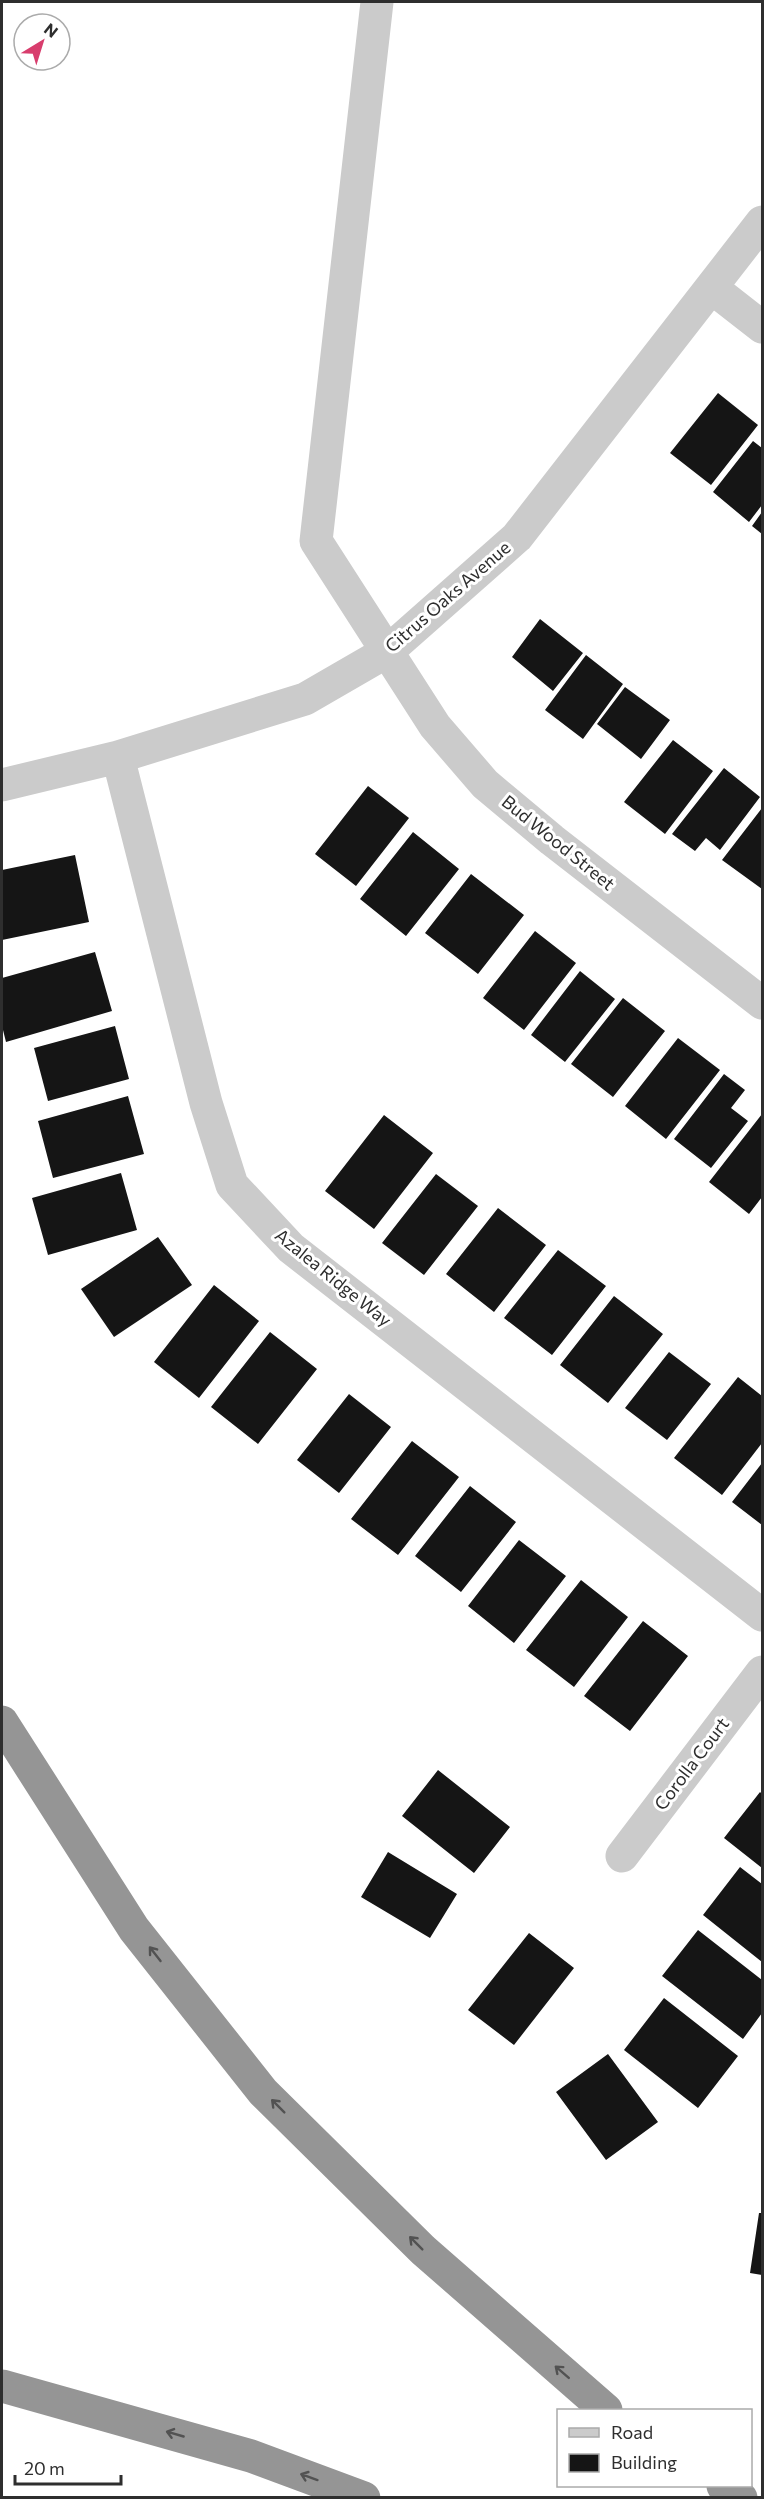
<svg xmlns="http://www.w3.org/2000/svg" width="764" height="2499" font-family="Commissioner,sans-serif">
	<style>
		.building { fill: #151515 }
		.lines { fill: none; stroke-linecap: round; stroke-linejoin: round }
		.minor { stroke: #cbcbcb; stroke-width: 33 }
		.highway { stroke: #959595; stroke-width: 33 }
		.oneway { stroke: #525252 }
		.labels { text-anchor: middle; stroke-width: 6; stroke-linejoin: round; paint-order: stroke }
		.street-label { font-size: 18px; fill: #2e2e2e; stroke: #fff }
	</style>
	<rect width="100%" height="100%" fill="#fff"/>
	<!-- building -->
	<path class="building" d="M718 393 758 425 711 485 670 453Z
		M753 441 762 448V505L749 522 713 492Z
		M762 512V534L752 526Z
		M540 619 583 653 553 691 512 657Z
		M586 655 623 684 583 739 545 710Z
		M625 687 670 720 641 759 597 724Z
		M673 740 713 771 665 834 624 802Z
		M724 768 760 797 720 850 706 838 695 851 672 834Z
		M368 786 409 818 356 886 315 854Z
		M762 808V889L722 860Z
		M413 832 459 869 406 936 360 899Z
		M75 855 89 922 2 940V870Z
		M471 874 524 915 478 974 425 933Z
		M535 931 576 963 524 1030 483 998Z
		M95 952 112 1011 6 1042 2 1026V978Z
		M580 971 615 999 565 1062 531 1035Z
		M623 998 665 1031 613 1097 571 1064Z
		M115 1026 129 1079 48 1101 34 1048Z
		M678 1038 720 1070 666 1139 625 1106Z
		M724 1074 745 1090 731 1108 748 1121 711 1168 674 1139Z
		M128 1096 144 1154 53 1178 38 1121Z
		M762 1114V1197L749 1214 709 1182Z
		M384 1115 433 1153 374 1229 325 1191Z
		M121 1173 137 1230 48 1255 32 1198Z
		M436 1174 478 1206 424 1275 382 1243Z
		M498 1208 546 1245 494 1312 446 1274Z
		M158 1237 192 1285 114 1337 81 1289Z
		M558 1250 606 1286 552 1355 504 1318Z
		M214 1285 259 1321 199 1398 154 1362Z
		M614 1296 663 1334 608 1403 560 1365Z
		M270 1332 317 1369 258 1444 211 1407Z
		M669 1352 711 1384 667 1440 625 1408Z
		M738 1377 762 1396V1443L722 1495 674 1458Z
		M349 1394 391 1427 339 1493 297 1460Z
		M412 1441 459 1477 398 1555 351 1519Z
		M762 1463V1525L732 1502Z
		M470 1486 516 1522 461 1592 415 1556Z
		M519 1540 566 1576 514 1643 468 1606Z
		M581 1580 628 1617 574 1687 526 1650Z
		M643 1621 688 1656 630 1731 584 1696Z
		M438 1770 510 1827 474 1873 402 1816Z
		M760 1792 762 1794V1868L724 1838Z
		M388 1852 457 1894 430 1938 361 1897Z
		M740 1867 762 1884V1962L703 1915Z
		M698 1930 762 1980V2013L743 2039 662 1976Z
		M529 1933 574 1968 514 2045 468 2010Z
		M664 1998 738 2056 698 2108 624 2050Z
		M608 2054 658 2122 606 2160 556 2092Z
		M759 2213H762V2275L750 2273Z"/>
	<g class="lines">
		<!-- minor -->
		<path class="minor" d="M377 2 316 541 435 726 485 784 552 840 762 1003
			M712 288 762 327
			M118 757 206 1103 232 1185 291 1248 762 1615
			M2 785 118 757 305 699 388 651 517 537 762 222
			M622 1856 762 1672"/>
		<!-- highway -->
		<path class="highway" d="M2 1722 134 1929 263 2092 423 2250 606 2410
			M2 2386 251 2456 364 2498
			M723 2486 741 2498"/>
	</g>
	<!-- one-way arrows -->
	<defs><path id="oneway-shaft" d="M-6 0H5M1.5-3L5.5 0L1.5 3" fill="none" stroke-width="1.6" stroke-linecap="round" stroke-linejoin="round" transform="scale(1.5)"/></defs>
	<g class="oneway">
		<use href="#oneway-shaft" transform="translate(155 1954) rotate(-128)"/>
		<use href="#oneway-shaft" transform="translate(278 2106) rotate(-135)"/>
		<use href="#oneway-shaft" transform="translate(416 2243) rotate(-135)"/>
		<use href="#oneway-shaft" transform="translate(562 2372) rotate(-139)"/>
		<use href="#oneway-shaft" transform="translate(175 2434) rotate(-164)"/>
		<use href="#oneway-shaft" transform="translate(309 2477) rotate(-160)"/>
	</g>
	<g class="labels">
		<!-- street labels -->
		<g class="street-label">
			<text transform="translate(448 597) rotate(-41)" y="6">Citrus Oaks Avenue</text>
			<text transform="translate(558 843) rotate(39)" y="6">Bud Wood Street</text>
			<text transform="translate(333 1278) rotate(39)" y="6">Azalea Ridge Way</text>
			<text transform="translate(692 1764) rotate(-53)" y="6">Corolla Court</text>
		</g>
	</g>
	<!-- border -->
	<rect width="764" height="2499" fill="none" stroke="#2e2e2e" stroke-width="6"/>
	<!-- legend -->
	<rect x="557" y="2409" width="195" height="78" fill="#ffffff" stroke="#ababab" stroke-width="1.5"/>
	<rect x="569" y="2428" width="30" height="9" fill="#cbcbcb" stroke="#ababab" stroke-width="1.5"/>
	<text x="611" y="2439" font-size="18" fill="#2e2e2e">Road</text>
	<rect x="569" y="2454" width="30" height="18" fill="#151515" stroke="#ababab" stroke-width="1.5"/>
	<text x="611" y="2469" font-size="18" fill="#2e2e2e">Building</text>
	<!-- north arrow -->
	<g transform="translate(42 42) rotate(38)"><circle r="28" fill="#ffffff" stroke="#ababab" stroke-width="1.5"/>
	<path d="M0-4.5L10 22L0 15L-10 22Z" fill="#d83d6d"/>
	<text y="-9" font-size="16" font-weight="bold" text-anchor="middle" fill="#2e2e2e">N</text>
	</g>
	<!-- scale -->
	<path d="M15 2475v9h106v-9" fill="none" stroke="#2e2e2e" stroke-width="3"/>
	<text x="24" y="2475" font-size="18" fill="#2e2e2e" stroke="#ffffff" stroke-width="4.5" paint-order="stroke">20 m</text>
</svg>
